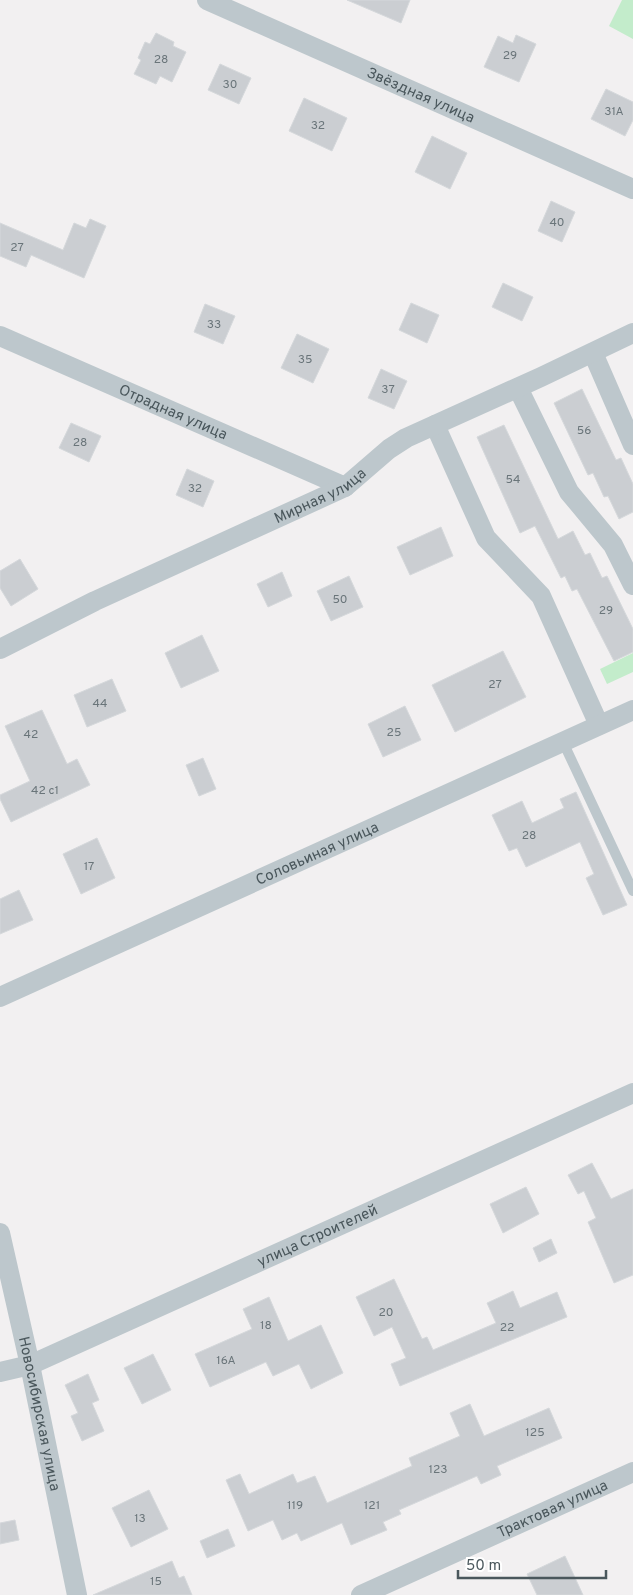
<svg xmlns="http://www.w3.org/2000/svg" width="633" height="1595" font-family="Overpass,sans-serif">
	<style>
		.green { fill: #c3eccb }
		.building { fill: #cbced2; stroke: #d5d8db }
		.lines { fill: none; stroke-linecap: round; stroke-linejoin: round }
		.service { stroke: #bdc7cc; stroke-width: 10 }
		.minor { stroke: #bdc7cc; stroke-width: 20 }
		.labels { text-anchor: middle; stroke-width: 4.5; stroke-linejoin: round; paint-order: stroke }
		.number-label { font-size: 12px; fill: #6a757a }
		.street-label { font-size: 15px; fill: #4a575c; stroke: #fff }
	</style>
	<rect width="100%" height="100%" fill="#f2f0f1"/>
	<!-- green -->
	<path class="green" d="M622 0H633V39L609 26Z
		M633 653V672L607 684 600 669Z"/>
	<!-- building -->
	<path class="building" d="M347 0H410L401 23Z
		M156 33 174 42 173 46 186 52 172 82 160 76 156 84 134 74 141 60 138 58 145 42 150 44Z
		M516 35 536 44 519 82 484 67 498 36 513 43Z
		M220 64 251 78 239 104 208 90Z
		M606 89 633 102V120L625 136 591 119Z
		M304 98 347 118 332 151 289 131Z
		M432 136 467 153 450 189 415 172Z
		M551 201 575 212 562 242 538 231Z
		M90 219 106 226 84 278 31 255 26 267 0 256V223L63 250 74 223 86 228Z
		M503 283 533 297 522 321 492 307Z
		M411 303 439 315 427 343 399 330Z
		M205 304 235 316 223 344 194 332Z
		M297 334 329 349 313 383 281 368Z
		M381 369 407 381 394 409 368 398Z
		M582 389 616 460 621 458 633 484V512L619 519 608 496 604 497 593 473 588 475 554 403Z
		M71 423 101 436 89 462 59 448Z
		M504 425 558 539 573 531 585 555 590 553 602 578 607 576 633 629V652L614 661 577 589 572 591 565 576 561 578 535 526 520 533 477 437Z
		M187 469 214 481 203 507 176 495Z
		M441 527 453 556 410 575 397 547Z
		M20 559 38 589 11 606 0 588V571Z
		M282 572 292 596 268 607 257 584Z
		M349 576 363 607 331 621 317 591Z
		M202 635 219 671 181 688 165 653Z
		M503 651 526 697 455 732 432 685Z
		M112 679 126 711 87 727 74 695Z
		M405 706 421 740 383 757 368 724Z
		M42 710 67 764 77 759 90 785 11 822 0 799V795L30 781 5 726Z
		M203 758 216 789 199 796 186 765Z
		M576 792 627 905 603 915 586 878 594 874 580 842 526 867 517 848 509 851 492 815 522 801 532 823 564 808 560 799Z
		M97 838 115 878 81 894 63 854Z
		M19 890 33 920 0 934V899Z
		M592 1163 611 1199 633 1189V1275L614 1283 588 1222 596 1218 584 1191 578 1194 568 1175Z
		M526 1187 539 1214 503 1233 490 1204Z
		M551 1239 557 1253 539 1262 533 1248Z
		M394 1279 422 1339 427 1337 433 1350 496 1323 487 1303 513 1291 520 1308 557 1292 567 1317 400 1386 391 1364 406 1358 392 1327 374 1336 356 1297Z
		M269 1297 288 1341 321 1325 343 1373 311 1389 299 1364 273 1376 266 1362 210 1387 195 1354 252 1329 243 1309Z
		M153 1354 171 1390 142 1404 124 1368Z
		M88 1374 99 1400 92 1403 104 1431 82 1441 71 1416 78 1413 65 1385Z
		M470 1404 484 1436 549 1408 562 1438 497 1466 501 1475 481 1484 477 1476 399 1510 401 1514 383 1522 387 1530 351 1545 342 1523 301 1541 297 1533 282 1540 273 1520 248 1531 226 1480 240 1474 249 1494 293 1474 297 1483 315 1476 327 1503 412 1466 409 1458 460 1436 450 1413Z
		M149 1490 168 1529 131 1547 112 1508Z
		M15 1520 19 1540 0 1544V1523Z
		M228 1529 235 1546 207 1558 200 1541Z
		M565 1556 583 1595H537L527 1574Z
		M172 1561 179 1578 184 1576 192 1595H93Z"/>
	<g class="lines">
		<!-- service -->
		<path class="service" d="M563 742 633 891"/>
		<!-- minor -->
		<g class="minor">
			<path id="s1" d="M207 0 633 189"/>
			<path id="s2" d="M0 336 345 487"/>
			<path d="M593 353 633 445"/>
			<path d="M518 388 569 492 613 545 633 585"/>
			<path d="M435 425 486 538 541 596 599 725"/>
			<path id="s3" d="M0 649 95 601 345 487 389 449 406 438 541 377 633 333"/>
			<path id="s4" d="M0 997 633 710"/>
			<path id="s5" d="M0 1233 30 1365 77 1595"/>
			<path id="s6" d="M0 1372 30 1365 633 1093"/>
			<path id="s7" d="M361 1595 633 1472"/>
		</g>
	</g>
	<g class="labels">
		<!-- number labels -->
		<g class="number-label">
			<text x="510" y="59">29</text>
			<text x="161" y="63">28</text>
			<text x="230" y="88">30</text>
			<text x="614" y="115">31А</text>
			<text x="318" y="129">32</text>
			<text x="557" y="226">40</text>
			<text x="17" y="251">27</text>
			<text x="214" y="328">33</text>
			<text x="305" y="363">35</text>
			<text x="388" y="393">37</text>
			<text x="584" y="434">56</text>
			<text x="80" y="446">28</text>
			<text x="513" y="483">54</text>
			<text x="195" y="492">32</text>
			<text x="340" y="603">50</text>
			<text x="606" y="614">29</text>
			<text x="495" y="688">27</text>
			<text x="100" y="707">44</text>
			<text x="394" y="736">25</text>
			<text x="31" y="738">42</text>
			<text x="45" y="794">42 с1</text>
			<text x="529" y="839">28</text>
			<text x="89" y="870">17</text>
			<text x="386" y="1316">20</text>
			<text x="266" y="1329">18</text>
			<text x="507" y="1331">22</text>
			<text x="226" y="1364">16А</text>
			<text x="535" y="1436">125</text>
			<text x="438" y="1473">123</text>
			<text x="295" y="1509">119</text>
			<text x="372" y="1509">121</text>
			<text x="140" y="1522">13</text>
			<text x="156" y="1585">15</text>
		</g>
		<!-- street labels -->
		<g class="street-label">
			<text dy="5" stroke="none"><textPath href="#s1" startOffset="234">Звёздная улица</textPath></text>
			<text dy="5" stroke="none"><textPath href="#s2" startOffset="189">Отрадная улица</textPath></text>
			<text dy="5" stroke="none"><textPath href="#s3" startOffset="355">Мирная улица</textPath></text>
			<text dy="5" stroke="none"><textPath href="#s4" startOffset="348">Соловьиная улица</textPath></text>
			<text dy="5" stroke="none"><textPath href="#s6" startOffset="346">улица Строителей</textPath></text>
			<text dy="5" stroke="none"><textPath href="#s5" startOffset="185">Новосибирская улица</textPath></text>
			<text dy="5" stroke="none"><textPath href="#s7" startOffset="210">Трактовая улица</textPath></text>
		</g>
	</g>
	<!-- scale -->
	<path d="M458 1570v8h148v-8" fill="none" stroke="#4a575c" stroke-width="2.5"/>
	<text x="466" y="1570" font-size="15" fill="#4a575c" stroke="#ffffff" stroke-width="4" paint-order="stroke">50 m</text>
</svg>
